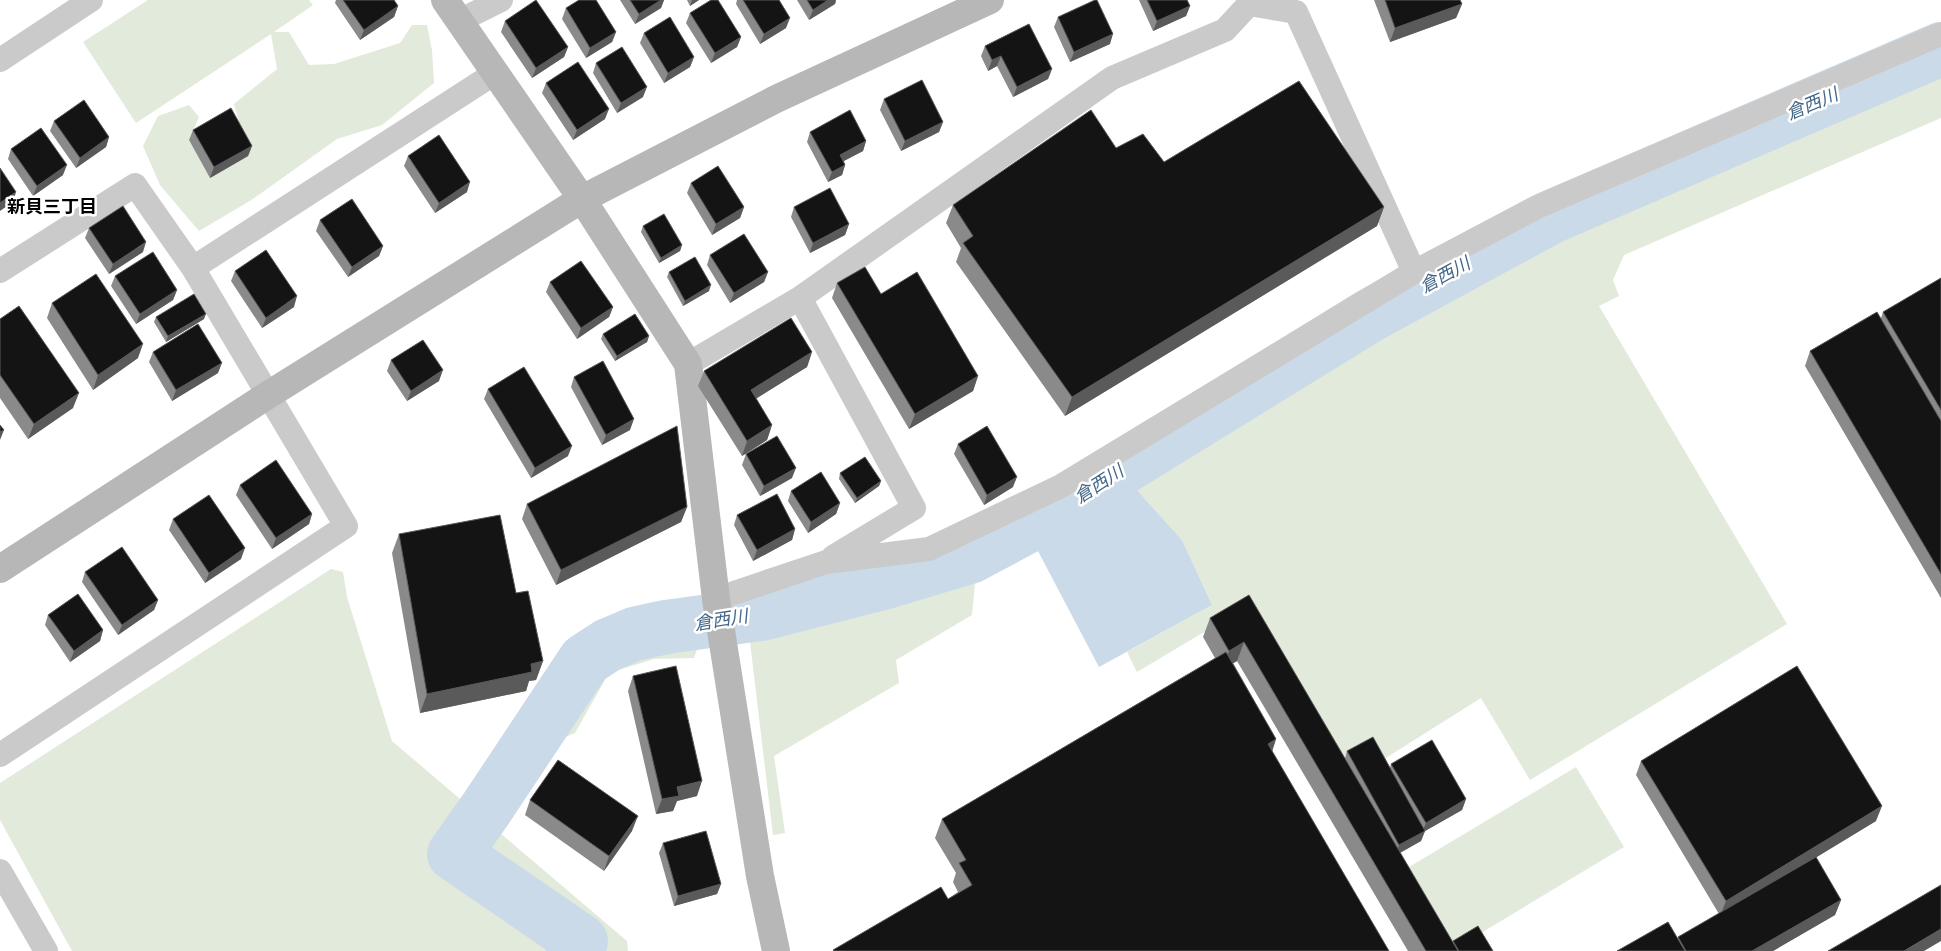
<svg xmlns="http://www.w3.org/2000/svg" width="1941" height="951" font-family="'Varela Round','Noto Sans JP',sans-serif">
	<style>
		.green { fill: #e2eadc }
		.water { fill: #cadae8 }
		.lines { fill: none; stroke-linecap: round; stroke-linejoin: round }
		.river { stroke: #cadae8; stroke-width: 54 }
		.street { stroke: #cacaca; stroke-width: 24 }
		.secondary { stroke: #b7b7b7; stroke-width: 28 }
		.wall { fill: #8a8a8a }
		.shaded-wall { fill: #5a5a5a }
		.building { fill: #141414; stroke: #5a5a5a }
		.labels { text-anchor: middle; stroke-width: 5; stroke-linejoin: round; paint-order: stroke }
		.water-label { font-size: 18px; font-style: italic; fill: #436788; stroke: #fff }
		.neighbourhood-label { font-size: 18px; font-weight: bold; fill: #000; stroke: #fff }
	</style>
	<rect width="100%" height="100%" fill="#fff"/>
	<!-- green -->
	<path class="green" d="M148 0H309L313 5 274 32H289L309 65 334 64 400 43 412 25H427L432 50 434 83 382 125 337 139 253 199 199 231 160 185 143 146 158 116 189 105 199 117 189 140 210 177 248 156 234 104 277 69 271 34 136 123 83 42Z
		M1941 58V118L1624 255 1613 280 1619 296 1599 306 1787 624 1530 780 1481 698 1381 761 1371 741 1335 761 1246 607 1137 672 1127 652 1212 605 1182 540 1125 477 1564 221Z
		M977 562 972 615 896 660 899 683 774 756 785 833 773 835 748 625 890 589Z
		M331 569 343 572 347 597 392 741 627 941 628 951H72L0 820V783Z
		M649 631 700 641 694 658 654 659 609 673 575 733 554 742 533 739 545 696 608 645Z
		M1576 767 1624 847 1451 951 1399 873Z"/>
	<!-- water -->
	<path class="water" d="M1125 477 1182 540 1212 605 1099 667 1029 534Z"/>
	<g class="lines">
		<!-- river -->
		<path class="river" d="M573 951 581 941 454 854 486 809 585 660 608 645 634 634 666 627 761 614 890 581 970 557 1056 511 1078 499 1103 480 1369 316 1551 217 1941 49"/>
		<!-- street -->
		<path class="street" d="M1249 4 1296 12 1414 272
			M459 21 501 0
			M0 60 91 0
			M193 268 495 73
			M0 271 135 185 193 268 346 526 0 755
			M800 298 914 508 833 557
			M688 364 800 298 1112 78 1225 30 1249 4V0
			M716 599 826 562 929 549 1061 486 1414 272 1537 207 1941 34
			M0 871 46 951"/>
		<!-- secondary -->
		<path class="secondary" d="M445 0 582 199 688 364 716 599 760 876 776 951
			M0 569 268 395 582 199 776 99 990 0"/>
	</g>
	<!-- wall -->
	<path class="wall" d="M336 0H394L398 6 394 17 360 40 335 3Z
		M620 0H664L661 8 635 24Z
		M687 0H699L690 6Z
		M737 0H779L786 28 760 44 736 4Z
		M797 0H836L835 4 809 20Z
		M1139 0H1187L1190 6 1186 16 1153 31Z
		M1374 0H1460L1462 4 1456 18 1390 42Z
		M566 8 616 32 612 42 586 58 562 19Z
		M690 13 741 37 737 47 711 63 686 23Z
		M1058 17 1110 44 1070 62 1054 27Z
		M505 21 568 47 564 57 532 78 501 32Z
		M644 33 694 57 690 67 664 83 640 43Z
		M985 46 1052 69 1048 79 1013 97 997 66 988 71 981 56Z
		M596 63 643 97 617 113 593 73Z
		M546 83 605 119 573 140 542 93Z
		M884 99 943 122 939 132 901 151 880 110Z
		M54 121 109 137 106 147 76 168 50 131Z
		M193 130 252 146 248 156 210 178 189 140Z
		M810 132 866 141 863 151 844 161 845 165 842 175 828 182 807 142Z
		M1116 148 1164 162 1384 207 1377 226 1065 416 956 262 961 248 946 223 953 205Z
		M11 149 63 175 33 196 8 159Z
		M408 156 467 192 435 213 404 166Z
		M691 183 744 207 740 218 712 235 687 193Z
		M794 207 849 224 845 235 810 253 791 217Z
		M320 220 383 246 379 256 348 277 316 231Z
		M643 226 682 245 680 251 659 263 641 232Z
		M89 228 143 252 109 274 85 238Z
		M710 255 768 272 764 282 730 303 707 265Z
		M235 271 294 307 262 328 231 281Z
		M669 272 709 291 683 306 667 277Z
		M115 276 177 290 173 300 136 324 111 286Z
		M1941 278V598L1805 366 1810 351 1881 318 1883 312Z
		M550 282 613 307 609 317 577 339 546 292Z
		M837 283 881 294 978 376 973 391 909 429 832 298Z
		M52 303 138 358 93 390 47 318Z
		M156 317 204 319 166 342 154 322Z
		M0 319 73 408 28 439 0 398Z
		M603 334 649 336 647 342 615 361 601 339Z
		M153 352 218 373 172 401 149 362Z
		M812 352 807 367 756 398 772 425 767 440 742 456 698 386 704 371Z
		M391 360 439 381 407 401 387 371Z
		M574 377 630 430 602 445 571 387Z
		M488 389 568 456 531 478 484 399Z
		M958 444 1013 487 984 505 954 454Z
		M746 454 792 478 760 496 742 465Z
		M840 473 881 481 879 486 855 503 839 479Z
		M240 485 312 514 309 524 272 549 236 495Z
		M791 491 840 503 836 514 808 533 788 501Z
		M527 504 687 507 681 522 556 585 522 519Z
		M737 515 795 529 792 540 753 561 734 525Z
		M173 519 241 559 205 583 169 530Z
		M399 534 516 593 543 661 536 680 529 681 526 691 420 713 392 553Z
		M85 572 158 600 154 610 118 635 82 582Z
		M1249 595 1345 758 1347 751 1390 768 1391 764 1466 799 1462 810 1425 831 1421 841 1400 853 1453 942V941L1493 951H1408L1237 661 1233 663 1276 739 1272 751 1389 951H833V950L948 899 958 892 953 882 956 873 935 838 942 819 1215 658 1203 637 1210 618Z
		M48 615 103 630 100 641 70 662 45 625Z
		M633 676 697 796 677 801 673 811 656 814 628 691Z
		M1641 761 1876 821 1816 857 1841 900 1835 915 1773 951H1617L1678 939V937L1719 914 1636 775Z
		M530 800 632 831 604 871 525 815Z
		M663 843 721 884 717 894 674 906 659 853Z"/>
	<!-- shaded-wall -->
	<path class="shaded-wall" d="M661 0H664L661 8 635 24 639 14Z
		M692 0H699L690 6Z
		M828 0H836L835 4 809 20 813 10Z
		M1462 4 1456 18 1390 42 1395 28Z
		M398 6 394 17 360 40 364 30Z
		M1190 6 1186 16 1153 31 1157 21Z
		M790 18 786 28 760 44 764 34Z
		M616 32 612 42 586 58 590 48Z
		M1113 34 1110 44 1070 62 1074 52Z
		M741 37 737 47 711 63 715 53Z
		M568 47 564 57 532 78 536 68Z
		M1001 56 997 66 988 71 992 60Z
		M694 57 690 67 664 83 668 73Z
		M1052 69 1048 79 1013 97 1017 87Z
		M647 87 643 97 617 113 621 103Z
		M609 109 605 119 573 140 577 130Z
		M943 122 939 132 901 151 905 141Z
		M109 137 106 147 76 168 80 158Z
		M866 141 863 151 836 165 840 155Z
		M252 146 248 156 210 178 214 167Z
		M67 165 63 175 33 196 37 186Z
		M845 165 842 175 828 182 832 172Z
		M470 182 467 192 435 213 439 203Z
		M16 192 13 202 0 211V203Z
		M744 207 740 218 712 235 716 224Z
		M1384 207 1377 226 1065 416 1072 397Z
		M849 224 845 235 810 253 813 243Z
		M146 242 143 252 109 274 113 264Z
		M682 245 680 251 659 263 661 258Z
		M383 246 379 256 348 277 352 267Z
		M768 272 764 282 730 303 734 293Z
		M711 285 709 291 683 306 685 301Z
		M177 290 173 300 136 324 140 314Z
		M297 296 294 307 262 328 266 318Z
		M613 307 609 317 577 339 581 328Z
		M206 314 204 319 166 342 168 336Z
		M649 336 647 342 615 361 617 356Z
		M143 344 138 358 93 390 98 375Z
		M812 352 807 367 746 405 751 390Z
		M222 363 218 373 172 401 176 390Z
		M443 370 439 381 407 401 411 391Z
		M978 376 973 391 909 429 915 414Z
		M79 393 73 408 28 439 34 424Z
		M634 419 630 430 602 445 606 435Z
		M772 425 767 440 742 456 747 441Z
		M4 430 0 440V432Z
		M572 446 568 456 531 478 535 468Z
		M796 468 792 478 760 496 764 486Z
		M1017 477 1013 487 984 505 987 495Z
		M881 481 879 486 855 503 857 498Z
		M840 503 836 514 808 533 811 522Z
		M687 507 681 522 556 585 561 570Z
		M312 514 309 524 272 549 276 538Z
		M795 529 792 540 753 561 757 550Z
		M245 548 241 559 205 583 209 573Z
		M158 600 154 610 118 635 122 625Z
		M103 630 100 641 70 662 74 651Z
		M1244 642 1237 661 1222 670 1229 651Z
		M543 661 536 680 529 681 526 691 420 713 427 694 531 664Z
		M1276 739 1270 758 1268 744Z
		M702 781 697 796 677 801 673 811 656 814 662 799 677 787Z
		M1466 799 1462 810 1425 831 1421 841 1396 855 1399 845 1422 832 1426 823Z
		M1882 806 1876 821 1720 916 1726 901Z
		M638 816 632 831 604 871 609 856Z
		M721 884 717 894 674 906 678 896Z
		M1841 900 1835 915 1773 951H1752Z
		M1941 929V941L1924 951H1904Z"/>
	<!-- building -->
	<path class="building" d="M343 0H394L398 6 364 30Z
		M536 0 568 47 536 68 505 21Z
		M579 0H596L616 32 590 48 566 8Z
		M630 0H661L639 14Z
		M711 0H718L741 37 715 53 690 13Z
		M743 0H779L790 18 764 34Z
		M807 0H828L813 10Z
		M1095 0H1097L1113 34 1074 52 1058 17Z
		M1147 0H1187L1190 6 1157 21Z
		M1385 0H1460L1462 4 1395 28Z
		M670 17 694 57 668 73 644 33Z
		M1029 24 1052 69 1017 87 1001 56 992 60 985 46Z
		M622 47 647 87 621 103 596 63Z
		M578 62 609 109 577 130 546 83Z
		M922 80 943 122 905 141 884 99Z
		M1299 81 1384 207 1072 397 963 243 973 236 953 205 1091 110 1116 148 1143 134 1164 162Z
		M84 100 109 137 80 158 54 121Z
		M231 108 252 146 214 167 193 130Z
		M850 110 866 141 840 155 845 165 832 172 810 132Z
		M41 128 67 165 37 186 11 149Z
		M439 135 470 182 439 203 408 156Z
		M718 166 744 207 716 224 691 183Z
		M0 168 16 192 0 203Z
		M830 188 849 224 813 243 794 207Z
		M352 199 383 246 352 267 320 220Z
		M123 206 146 242 113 264 89 228Z
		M664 214 682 245 661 258 643 226Z
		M744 234 768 272 734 293 710 255Z
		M266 250 297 296 266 318 235 271Z
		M153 252 177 290 140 314 115 276Z
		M695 257 711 285 685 301 669 272Z
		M581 261 613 307 581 328 550 282Z
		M865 267 881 294 917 272 978 376 915 414 837 283Z
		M96 274 143 344 98 375 52 303Z
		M1941 278V410L1883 312Z
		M194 294 206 314 168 336 156 317Z
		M19 306 79 393 34 424 0 375V319Z
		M1877 312 1941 421V574L1810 351Z
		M635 314 649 336 617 356 603 334Z
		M791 318 812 352 751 390 772 425 747 441 704 371Z
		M198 324 222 363 176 390 153 352Z
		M423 340 443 370 411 391 391 360Z
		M603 361 634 419 606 435 574 377Z
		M524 367 572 446 535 468 488 389Z
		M0 425 4 430 0 432Z
		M677 426 687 507 561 570 527 504Z
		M987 426 1017 477 987 495 958 444Z
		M777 436 796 468 764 486 746 454Z
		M865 457 881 481 857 498 840 473Z
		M276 460 312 514 276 538 240 485Z
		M821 472 840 503 811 522 791 491Z
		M777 494 795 529 757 550 737 515Z
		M209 495 245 548 209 573 173 519Z
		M500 515 516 593 528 591 543 661 531 664 532 672 427 694 399 534Z
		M122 547 158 600 122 625 85 572Z
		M78 594 103 630 74 651 48 615Z
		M1249 595 1458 951H1426L1244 642 1229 651 1210 618Z
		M1226 652 1276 739 1268 744 1389 951H834L833 950 941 887 948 899 972 885 959 863 966 860 942 819Z
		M676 666 702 781 677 787 679 796 662 799 633 676Z
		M1797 666 1882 806 1726 901 1641 761Z
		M1373 737 1425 831 1399 845 1347 751Z
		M1432 740 1466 799 1426 823 1391 764Z
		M558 760 638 816 609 856 530 800Z
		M706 831 721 884 678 896 663 843Z
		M1816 857 1841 900 1752 951H1686L1678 937Z
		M1941 885V929L1904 951H1828Z
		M1668 922 1685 951H1617Z
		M1478 926 1493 951H1459L1453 941Z"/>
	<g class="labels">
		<!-- water labels -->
		<g class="water-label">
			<text transform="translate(1812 104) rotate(-23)" y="6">倉西川</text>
			<text transform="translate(1445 275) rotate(-29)" y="6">倉西川</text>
			<text transform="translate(1099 484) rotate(-33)" y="6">倉西川</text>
			<text transform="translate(721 620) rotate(-9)" y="6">倉西川</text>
		</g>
		<!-- neighbourhood labels -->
		<g class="neighbourhood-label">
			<text x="52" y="213">新貝三丁目</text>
		</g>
	</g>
</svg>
